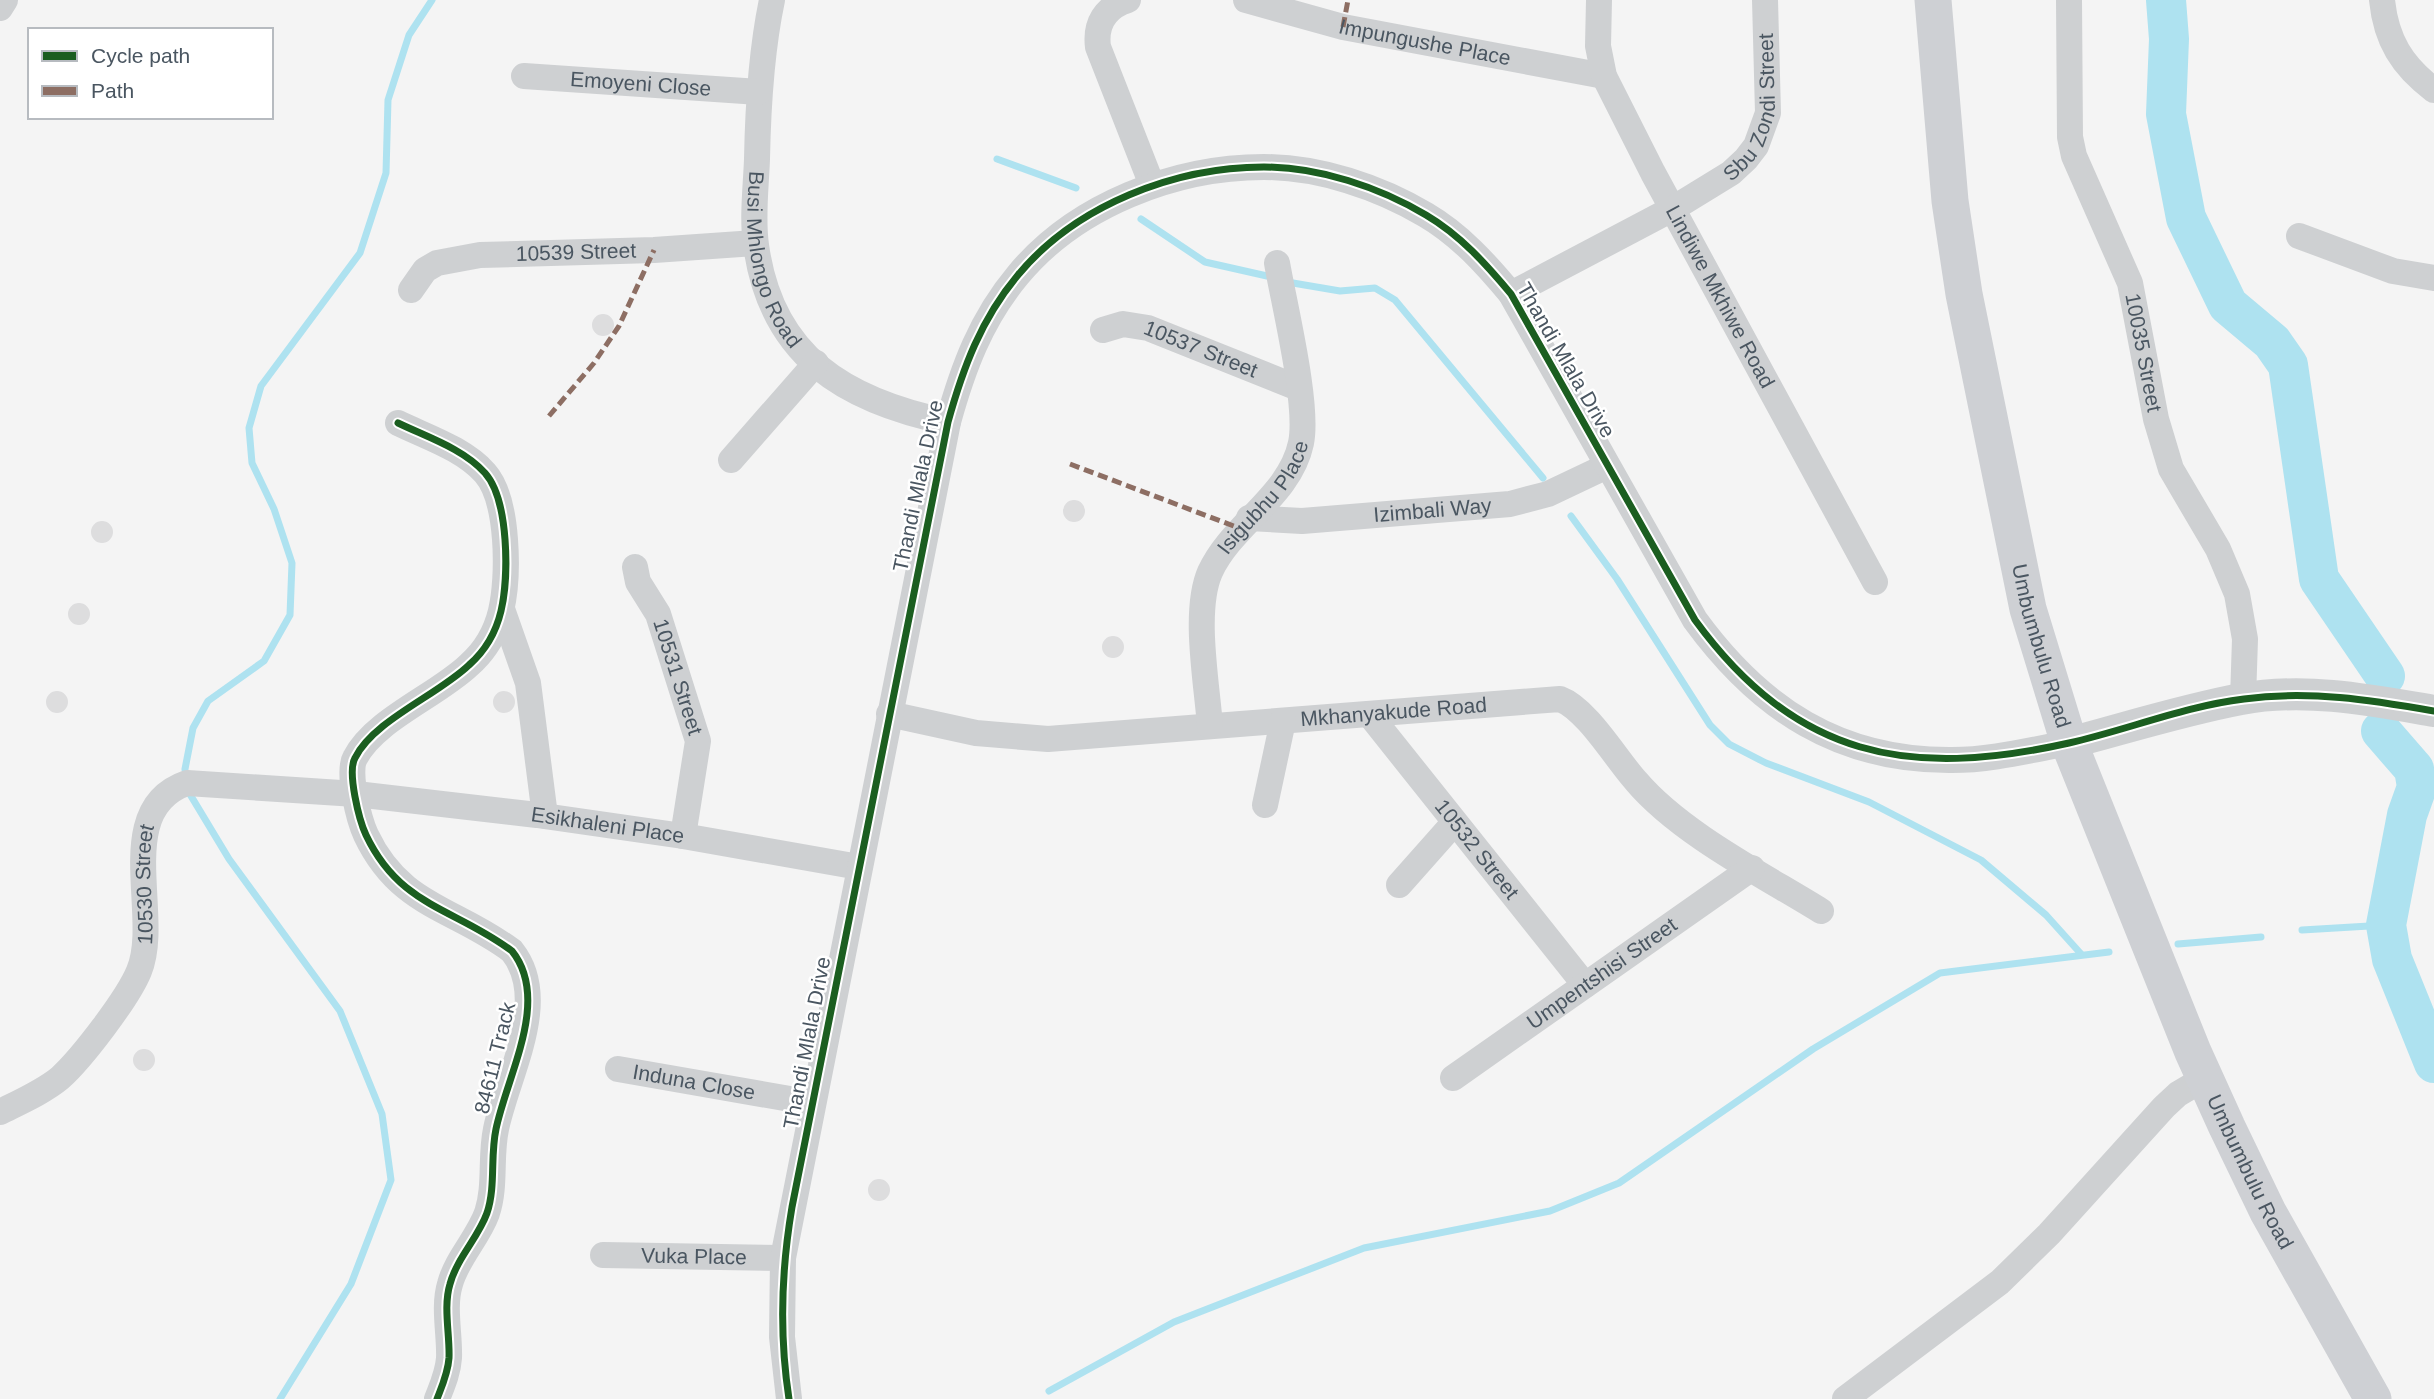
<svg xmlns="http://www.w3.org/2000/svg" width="2434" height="1399" font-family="Arial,sans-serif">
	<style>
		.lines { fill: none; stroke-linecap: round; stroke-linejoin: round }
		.stream { stroke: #aee2f0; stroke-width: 7 }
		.river { stroke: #aee2f0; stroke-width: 40 }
		.building { fill: #ddddde }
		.minor { stroke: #ced0d2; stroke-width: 26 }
		.tertiary { stroke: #ced0d2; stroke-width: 32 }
		.secondary { stroke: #ced0d4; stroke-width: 37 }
		.quiet { stroke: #8d6e63; stroke-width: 5; stroke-dasharray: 10 5; stroke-linecap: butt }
		.cycleway-casing { stroke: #fff; stroke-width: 11 }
		.cycleway { stroke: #1b5e20; stroke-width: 7 }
		.labels { text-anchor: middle; stroke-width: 5; stroke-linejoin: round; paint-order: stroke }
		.street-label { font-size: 21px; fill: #4a5661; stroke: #fff }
	</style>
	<rect width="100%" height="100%" fill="#f4f4f4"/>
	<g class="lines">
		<!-- stream -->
		<path class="stream" d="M997 159 1076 188
			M1141 219 1205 262 1267 276
			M1287 282 1340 291 1375 288 1395 300 1543 478
			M1571 516 1617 579 1710 725 1729 744 1766 763 1869 802 1981 860 2046 915 2082 955
			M185 769 193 728 208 701 264 661 290 615 292 563 274 509 252 463 249 428 261 386 360 253 386 173 388 100 409 35 432 0
			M188 791 229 859 340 1011 382 1114 391 1180 351 1284 280 1399
			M2302 930 2386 925
			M2178 944 2261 937
			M1049 1391 1174 1322 1364 1248 1550 1211 1619 1183 1813 1049 1940 973 2109 952"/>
		<!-- river -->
		<path class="river" d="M2166 0 2169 39 2166 114 2186 218 2228 305 2272 342 2288 365 2319 579 2385 676
			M2381 731 2414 769 2417 787 2407 815 2386 925 2392 959 2434 1063"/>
	</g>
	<!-- building -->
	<path class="building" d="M592 325a11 11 0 1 1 22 0a11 11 0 1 1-22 0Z
		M1063 511a11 11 0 1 1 22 0a11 11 0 1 1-22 0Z
		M91 532a11 11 0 1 1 22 0a11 11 0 1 1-22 0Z
		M68 614a11 11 0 1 1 22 0a11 11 0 1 1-22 0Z
		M1102 647a11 11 0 1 1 22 0a11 11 0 1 1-22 0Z
		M46 702a11 11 0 1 1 22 0a11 11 0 1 1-22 0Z
		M493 702a11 11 0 1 1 22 0a11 11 0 1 1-22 0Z
		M133 1060a11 11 0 1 1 22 0a11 11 0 1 1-22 0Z
		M868 1190a11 11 0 1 1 22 0a11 11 0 1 1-22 0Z"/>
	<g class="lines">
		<!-- minor -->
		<g class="minor">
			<path id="s1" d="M772 0C761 52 758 106 757 159 756 187 752 217 756 245 771 357 846 401 948 422"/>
			<path d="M1128 0C1105 7 1095 24 1098 47L1152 185"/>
			<path id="s2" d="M1246 0 1343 27 1604 76"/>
			<path id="s3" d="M1599 0 1598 46 1604 76 1653 173 1875 582"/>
			<path id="s4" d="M2069 0 2070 137 2074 156 2130 283 2156 419 2171 469 2218 549 2237 594 2245 639 2243 699"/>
			<path d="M2382 0C2386 40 2402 66 2434 90"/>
			<path d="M0 8 5 0"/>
			<path id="s5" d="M524 76 759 92"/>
			<path d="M2299 236 2393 271 2434 278"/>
			<path id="s6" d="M411 290 425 270 437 263 480 255 654 250 755 243"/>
			<path id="s7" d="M1511 294 1674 208 1731 173 1746 159 1756 146 1768 113 1765 0"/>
			<path id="s8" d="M1103 330 1123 324 1148 328 1298 388"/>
			<path d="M398 423C427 437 464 449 485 473 509 500 509 577 501 611 496 632 485 651 469 665 438 695 374 720 355 758 347 772 359 820 366 835 400 907 455 908 512 951 551 1000 507 1075 496 1129 490 1157 496 1186 487 1213 478 1238 457 1258 450 1284 443 1307 450 1335 449 1358 448 1373 442 1386 437 1399"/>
			<path d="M731 460 816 363"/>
			<path id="s9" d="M1249 518 1302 521 1510 504 1548 494 1607 466"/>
			<path id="s10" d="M635 567 638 582 658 614 698 741 683 836"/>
			<path d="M502 609 528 683 545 816"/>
			<path id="s11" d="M889 714 976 733 1048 739 1560 699C1587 709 1616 759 1636 781 1680 833 1763 875 1821 911"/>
			<path id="s12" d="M1369 714 1585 985"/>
			<path id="s13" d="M1210 726C1207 684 1193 611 1210 572 1232 524 1290 496 1301 443 1309 405 1284 304 1277 263"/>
			<path d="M1265 805 1283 721"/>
			<path d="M1399 885 1454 823"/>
			<path id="s14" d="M618 1069 813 1103"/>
			<path id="s15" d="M1453 1078 1752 868"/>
			<path id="s16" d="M0 1112C20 1102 43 1092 60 1078 82 1058 128 998 139 971 162 916 111 809 187 783L356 794 537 815 683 836 859 867"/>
			<path id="s17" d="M603 1255 783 1258"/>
			<path d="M789 1399 782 1337 783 1258 948 422C963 368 981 319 1018 275 1076 205 1175 167 1264 167 1319 167 1379 187 1426 215 1460 235 1486 264 1511 294L1695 620C1760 709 1839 761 1952 760 1991 760 2030 750 2069 743"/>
			<path d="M1845 1399 2000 1282 2049 1234 2164 1107 2178 1094 2205 1078"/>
		</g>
		<!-- tertiary -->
		<path class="tertiary" d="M2069 743C2126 728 2183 710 2241 699 2305 687 2371 700 2434 711"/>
		<!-- secondary -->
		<path class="secondary" id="s18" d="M1933 0 1950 201 1964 294 2028 609 2069 743 2193 1052 2227 1127 2268 1212 2373 1399"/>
		<!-- quiet -->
		<path class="quiet" d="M1343 27 1348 0
			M549 416 594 363 619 326 654 250
			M1070 464 1239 528"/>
		<defs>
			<path id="cycleway" d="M398 423C427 437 464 449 485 473 509 500 509 577 501 611 496 632 485 651 469 665 438 695 374 720 355 758 347 772 359 820 366 835 400 907 455 908 512 951 551 1000 507 1075 496 1129 490 1157 496 1186 487 1213 478 1238 457 1258 450 1284 443 1307 450 1335 449 1358 448 1373 442 1386 437 1399
				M789 1399C779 1334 781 1272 792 1207L948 422C963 368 981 319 1018 275 1076 205 1175 167 1264 167 1319 167 1379 187 1426 215 1460 235 1486 264 1511 294L1695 620C1796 758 1908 779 2069 743 2127 730 2185 706 2244 699 2309 690 2371 700 2434 711"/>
		</defs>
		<!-- cycleway casing -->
		<use href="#cycleway" class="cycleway-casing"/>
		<!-- cycleway -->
		<use href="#cycleway" class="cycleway"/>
	</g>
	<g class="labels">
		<!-- street labels -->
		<g class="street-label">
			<text dy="7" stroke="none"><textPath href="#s2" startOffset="184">Impungushe Place</textPath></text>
			<text dy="7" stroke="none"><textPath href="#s5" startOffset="117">Emoyeni Close</textPath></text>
			<text dy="7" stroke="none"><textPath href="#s7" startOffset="324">Sbu Zondi Street</textPath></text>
			<text dy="7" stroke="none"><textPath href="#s6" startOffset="178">10539 Street</textPath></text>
			<text dy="7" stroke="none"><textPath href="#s1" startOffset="264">Busi Mhlongo Road</textPath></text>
			<text dy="7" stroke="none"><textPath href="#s3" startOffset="326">Lindiwe Mkhiwe Road</textPath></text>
			<text dy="7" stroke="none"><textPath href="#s8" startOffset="103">10537 Street</textPath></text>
			<text dy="7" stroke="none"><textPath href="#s4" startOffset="366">10035 Street</textPath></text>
			<text transform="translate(1566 360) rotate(60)" y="7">Thandi Mlala Drive</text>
			<text transform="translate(918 486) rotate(-78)" y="7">Thandi Mlala Drive</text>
			<text dy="7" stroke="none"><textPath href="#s13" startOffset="248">Isigubhu Place</textPath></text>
			<text dy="7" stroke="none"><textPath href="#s9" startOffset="184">Izimbali Way</textPath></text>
			<text dy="7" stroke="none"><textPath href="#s18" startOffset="656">Umbumbulu Road</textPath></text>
			<text dy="7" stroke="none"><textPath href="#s10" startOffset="119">10531 Street</textPath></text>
			<text dy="7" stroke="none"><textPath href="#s11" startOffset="508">Mkhanyakude Road</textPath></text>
			<text dy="7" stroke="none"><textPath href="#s16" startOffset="833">Esikhaleni Place</textPath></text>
			<text dy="7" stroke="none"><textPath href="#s12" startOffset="173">10532 Street</textPath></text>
			<text dy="7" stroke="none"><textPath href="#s16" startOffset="290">10530 Street</textPath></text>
			<text dy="7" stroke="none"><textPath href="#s15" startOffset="182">Umpentshisi Street</textPath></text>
			<text transform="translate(807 1043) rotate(-79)" y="7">Thandi Mlala Drive</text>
			<text transform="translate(495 1058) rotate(-76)" y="7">84611 Track</text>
			<text dy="7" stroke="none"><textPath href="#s14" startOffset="77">Induna Close</textPath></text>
			<text dy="7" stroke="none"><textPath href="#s18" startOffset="1223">Umbumbulu Road</textPath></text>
			<text dy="7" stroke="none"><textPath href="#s17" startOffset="91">Vuka Place</textPath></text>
		</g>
	</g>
	<!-- legend -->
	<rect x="28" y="28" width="245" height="91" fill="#ffffff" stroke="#b7bbc0" stroke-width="2"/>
	<rect x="42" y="51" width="35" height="10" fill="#1b5e20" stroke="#b7bbc0" stroke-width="2"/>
	<text x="91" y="63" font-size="21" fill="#4a5661">Cycle path</text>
	<rect x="42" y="86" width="35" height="10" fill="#8d6e63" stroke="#b7bbc0" stroke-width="2"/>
	<text x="91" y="98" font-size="21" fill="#4a5661">Path</text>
</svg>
